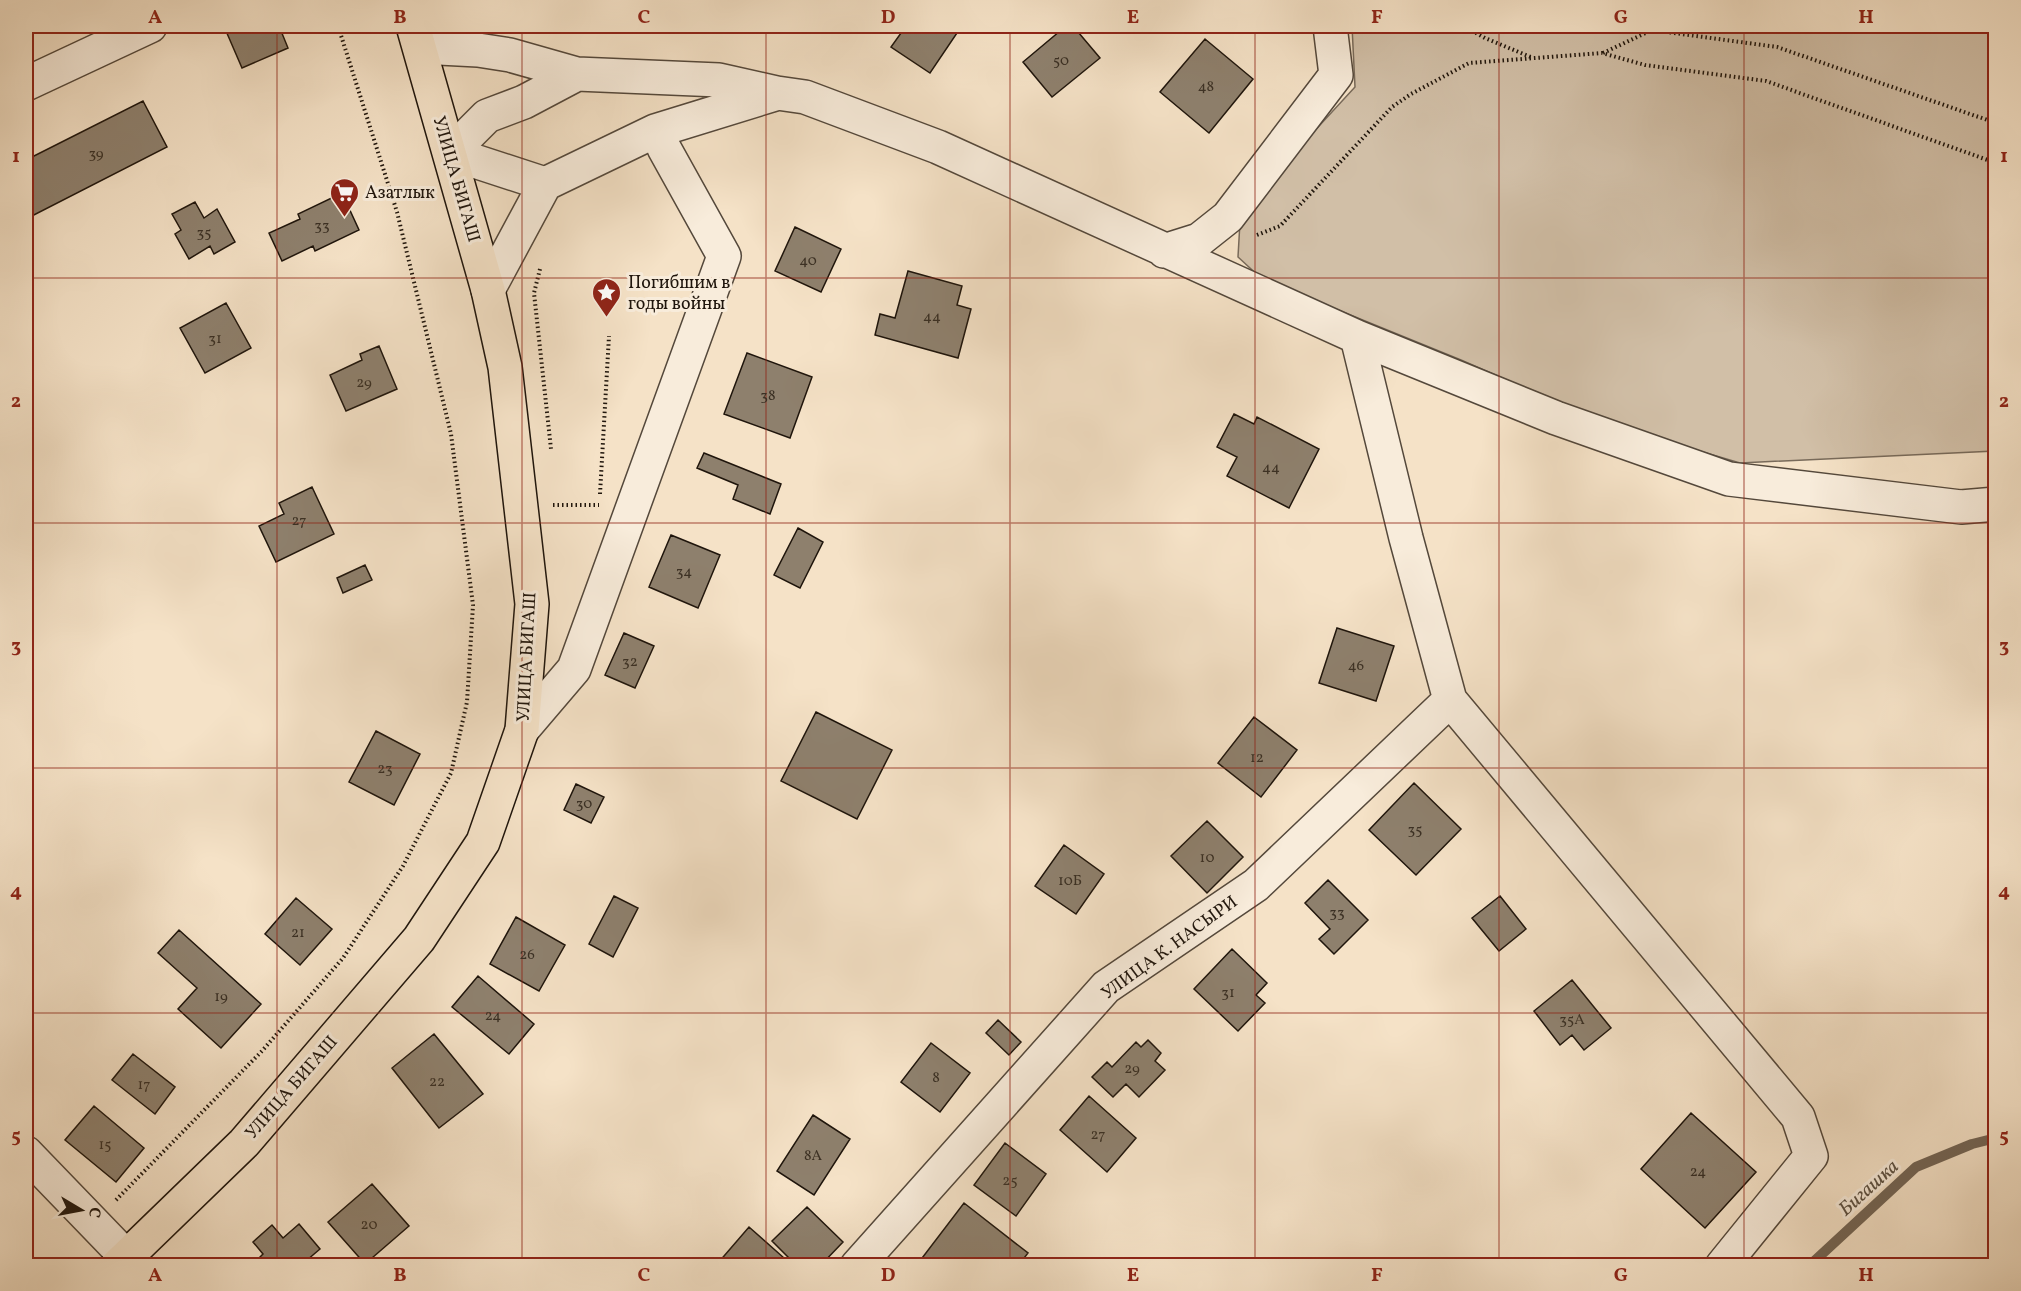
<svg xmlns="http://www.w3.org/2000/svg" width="2021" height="1291" font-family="Vollkorn,serif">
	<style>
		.green { fill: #d1bfa7; stroke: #786a5a; stroke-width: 1.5 }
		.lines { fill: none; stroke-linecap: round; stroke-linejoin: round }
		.stream { stroke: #746656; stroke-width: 10 }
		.building { fill: #8e806d; stroke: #1f150c; stroke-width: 1.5 }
		.minor-casing { stroke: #54483b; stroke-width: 36 }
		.major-casing { stroke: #1f150c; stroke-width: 36 }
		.path { stroke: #1f150c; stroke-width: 4; stroke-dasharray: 1.5 3; stroke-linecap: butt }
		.minor { stroke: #f8ecdb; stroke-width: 33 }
		.major { stroke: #f5e2c7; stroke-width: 33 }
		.grid { fill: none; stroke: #8f2418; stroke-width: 1.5; stroke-opacity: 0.55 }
		.labels { text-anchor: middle; stroke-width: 6; stroke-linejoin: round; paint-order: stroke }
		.number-label { font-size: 15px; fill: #3b3024 }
		.street-label { font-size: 18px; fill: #1f150c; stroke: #f8ecdb }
		.poi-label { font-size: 18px; fill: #1f150c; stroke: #f8ecdb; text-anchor: start }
		.water-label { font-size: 20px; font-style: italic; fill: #5e5243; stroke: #f8ecdb }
		.neatline { fill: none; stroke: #8f2418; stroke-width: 2 }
		.grid-label { font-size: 20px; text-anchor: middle; font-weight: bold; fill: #8f2418 }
	</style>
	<rect width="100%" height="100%" fill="#f5e2c7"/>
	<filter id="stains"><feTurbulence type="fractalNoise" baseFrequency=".00333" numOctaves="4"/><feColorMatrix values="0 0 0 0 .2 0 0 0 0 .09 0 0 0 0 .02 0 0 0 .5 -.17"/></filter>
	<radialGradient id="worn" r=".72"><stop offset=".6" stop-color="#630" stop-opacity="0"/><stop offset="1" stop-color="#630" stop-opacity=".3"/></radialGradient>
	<!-- green -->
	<path class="green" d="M1352 26H1995V451L1740 463 1608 424 1461 360 1262 279 1238 257 1240 222 1296 151 1355 87Z"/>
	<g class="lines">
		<!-- stream -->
		<path class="stream" d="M1809 1266 1916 1167 1972 1144 1996 1138"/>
	</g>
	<!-- building -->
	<path class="building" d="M239 26H279L288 48 242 68 226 31Z
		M906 26H946L957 33 930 73 891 47Z
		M1066 26H1073L1100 58 1052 97 1023 62Z
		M1205 39 1253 79 1209 133 1160 92Z
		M143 101 167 147 26 219V160Z
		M342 193 359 230 315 251 313 246 282 261 269 233 300 219 298 214Z
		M195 202 204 218 217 209 235 242 214 254 210 246 189 259 175 234 181 230 172 214Z
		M795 227 841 249 821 292 775 271Z
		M908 271 962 286 957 305 971 309 958 358 875 335 880 314 895 318Z
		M226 303 251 348 205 373 180 328Z
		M379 346 397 389 346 411 330 375 362 360 360 354Z
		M747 353 812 377 790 438 724 414Z
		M1234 414 1254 424 1257 417 1319 449 1289 508 1227 476 1237 457 1217 447Z
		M704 453 781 484 770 514 733 499 738 485 697 468Z
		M312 487 334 534 276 562 259 526 284 514 279 503Z
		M798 528 823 542 800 588 774 575Z
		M671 535 720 555 698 608 649 587Z
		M365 565 372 580 343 593 337 578Z
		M1337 628 1394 646 1376 701 1319 683Z
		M624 633 654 646 635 688 605 675Z
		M816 712 892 750 857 819 781 781Z
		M1254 717 1297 750 1261 797 1218 763Z
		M376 731 420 754 394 805 349 782Z
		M1414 783 1461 829 1416 875 1369 830Z
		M576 784 604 797 591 823 564 810Z
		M1207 821 1243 857 1207 893 1171 856Z
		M1064 845 1104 874 1076 914 1035 886Z
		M1328 880 1368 920 1334 954 1319 939 1330 929 1305 903Z
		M614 896 638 908 613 957 589 944Z
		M1500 896 1526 929 1499 951 1472 918Z
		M296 898 332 929 300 965 265 934Z
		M516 917 565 945 539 991 490 964Z
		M179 930 261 1004 221 1048 178 1009 197 988 158 953Z
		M1232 949 1267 983 1256 995 1265 1003 1238 1031 1194 989Z
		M478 976 534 1024 509 1054 452 1007Z
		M1572 980 1611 1028 1584 1050 1572 1035 1560 1045 1534 1011Z
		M998 1020 1021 1042 1009 1055 986 1033Z
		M434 1034 483 1094 439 1128 392 1068Z
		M1148 1040 1161 1053 1155 1061 1165 1070 1139 1097 1126 1084 1113 1097 1092 1077 1107 1062 1112 1067 1136 1042 1141 1047Z
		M931 1043 970 1073 940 1112 901 1082Z
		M133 1054 175 1087 155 1114 112 1080Z
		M1089 1096 1136 1138 1107 1172 1060 1130Z
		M94 1106 144 1148 116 1182 65 1140Z
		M1691 1113 1756 1172 1705 1228 1641 1169Z
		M813 1115 850 1139 814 1195 777 1171Z
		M1005 1143 1046 1174 1016 1216 974 1185Z
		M372 1184 409 1226 365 1264 328 1222Z
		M964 1203 1028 1253 1018 1266H916Z
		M807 1207 843 1242 820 1266H797L772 1241Z
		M299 1224 320 1249 300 1266H258L255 1262 263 1254 253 1242 272 1225 283 1238Z
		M749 1227 784 1258 777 1266H721L718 1263Z"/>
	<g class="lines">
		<defs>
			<path id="minor" d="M420 47 478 50 510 55 577 74
				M26 84 150 26
				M545 184 450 153 487 116 524 102 577 74 719 80 777 93 805 97 938 147 1357 337 1556 418 1729 479 1961 507 1996 504
				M1164 251 1199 240 1228 217 1336 75 1330 26
				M488 290 545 184 655 131 775 94
				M1357 337 1406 538 1450 700 1798 1117 1811 1156 1722 1266
				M522 730 574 669 724 256 664 148
				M26 1153 135 1266
				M857 1266 1106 987 1256 885 1450 700"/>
			<path id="major" d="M117 1266 244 1143 419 939 483 842 522 730 532 604 505 367 488 290 413 26"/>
		</defs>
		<!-- minor casing -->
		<use href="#minor" class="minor-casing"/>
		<!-- major casing -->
		<use href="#major" class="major-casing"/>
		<!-- path -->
		<path class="path" d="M1464 26 1485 38 1533 58
			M1603 53 1652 30 1777 47 1996 123
			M1257 235 1280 226 1392 107 1411 94 1469 63 1602 53 1645 65 1766 81 1996 163
			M540 269 534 293 551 449
			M600 494 609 336
			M553 505H599
			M116 1200 262 1051 343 958 403 866 451 773 467 702 473 605 451 434 397 212 338 26"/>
		<!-- minor -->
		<use href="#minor" class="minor"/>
		<!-- major -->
		<use href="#major" class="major"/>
	</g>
	<!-- grid -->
	<path class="grid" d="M277 26V1266M522 26V1266M766 26V1266M1010 26V1266M1255 26V1266M1499 26V1266M1744 26V1266M26 278H1996M26 523H1996M26 768H1996M26 1013H1996"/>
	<!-- icons -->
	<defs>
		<symbol id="supermarket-pin" viewBox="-11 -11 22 30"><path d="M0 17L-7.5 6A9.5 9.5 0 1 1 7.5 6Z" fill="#8f2418" stroke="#f8ecdb"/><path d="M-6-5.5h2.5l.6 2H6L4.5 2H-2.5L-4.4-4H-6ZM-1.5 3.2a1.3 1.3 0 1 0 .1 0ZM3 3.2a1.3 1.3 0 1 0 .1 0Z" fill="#fff"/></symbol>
		<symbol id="sight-pin" viewBox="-11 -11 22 30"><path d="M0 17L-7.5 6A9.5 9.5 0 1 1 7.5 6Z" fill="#8f2418" stroke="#f8ecdb"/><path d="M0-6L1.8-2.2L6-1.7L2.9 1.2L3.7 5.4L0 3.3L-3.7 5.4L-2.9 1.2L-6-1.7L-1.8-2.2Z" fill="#fff"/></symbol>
	</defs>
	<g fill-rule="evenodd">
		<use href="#supermarket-pin" x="328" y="176" width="33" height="45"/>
		<use href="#sight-pin" x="590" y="276" width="33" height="45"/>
	</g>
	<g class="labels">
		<!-- number labels -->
		<g class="number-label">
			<text x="1061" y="65">50</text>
			<text x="1206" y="91">48</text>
			<text x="96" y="158">39</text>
			<text x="322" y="230">33</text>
			<text x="204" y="237">35</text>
			<text x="808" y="265">40</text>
			<text x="932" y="321">44</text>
			<text x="215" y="343">31</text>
			<text x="364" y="387">29</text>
			<text x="768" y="400">38</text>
			<text x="1271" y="472">44</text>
			<text x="299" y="525">27</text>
			<text x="684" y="576">34</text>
			<text x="630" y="666">32</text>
			<text x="1356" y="670">46</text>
			<text x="1257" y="762">12</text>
			<text x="385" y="773">23</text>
			<text x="584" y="808">30</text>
			<text x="1415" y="834">35</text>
			<text x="1207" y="862">10</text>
			<text x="1070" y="885">10Б</text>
			<text x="1337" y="917">33</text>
			<text x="298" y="937">21</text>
			<text x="527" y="959">26</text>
			<text x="1228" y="997">31</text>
			<text x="221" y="1001">19</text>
			<text x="493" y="1020">24</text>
			<text x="1572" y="1024">35А</text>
			<text x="1132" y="1073">29</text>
			<text x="936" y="1082">8</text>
			<text x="437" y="1086">22</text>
			<text x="144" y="1089">17</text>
			<text x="1098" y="1139">27</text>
			<text x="105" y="1149">15</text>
			<text x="813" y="1160">8А</text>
			<text x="1698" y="1176">24</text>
			<text x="1010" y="1185">25</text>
			<text x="369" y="1229">20</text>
		</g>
		<!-- street labels -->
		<g class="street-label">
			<text transform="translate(457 179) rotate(74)" y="6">УЛИЦА БИГАШ</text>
			<text transform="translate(526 657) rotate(-87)" y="6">УЛИЦА БИГАШ</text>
			<text transform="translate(1169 947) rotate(-36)" y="6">УЛИЦА К. НАСЫРИ</text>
			<text transform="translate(291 1087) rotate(-49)" y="6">УЛИЦА БИГАШ</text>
		</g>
		<!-- poi labels -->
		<g class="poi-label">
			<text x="365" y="198">Азатлык</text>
			<text x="628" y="288">Погибшим в<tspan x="628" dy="21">годы войны</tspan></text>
		</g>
		<!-- water labels -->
		<g class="water-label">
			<text transform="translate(1868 1187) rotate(-42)" y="7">Бигашка</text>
		</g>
	</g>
	<!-- margin -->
	<rect width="2021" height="1291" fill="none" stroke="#f5e2c7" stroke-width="66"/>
	<!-- north arrow -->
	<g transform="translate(81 1210) rotate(100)" stroke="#f8ecdb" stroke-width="4.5" paint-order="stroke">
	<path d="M0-4.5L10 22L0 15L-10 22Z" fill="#1f150c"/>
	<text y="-9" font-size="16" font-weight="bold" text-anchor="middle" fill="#1f150c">С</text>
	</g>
	<rect x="33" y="33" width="1955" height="1225" class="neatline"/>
	<g class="grid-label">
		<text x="155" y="23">A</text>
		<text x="400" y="23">B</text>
		<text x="644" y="23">C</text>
		<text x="888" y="23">D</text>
		<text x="1133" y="23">E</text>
		<text x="1377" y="23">F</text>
		<text x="1621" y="23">G</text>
		<text x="1866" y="23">H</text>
		<text x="16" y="162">1</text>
		<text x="2004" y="162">1</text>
		<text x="16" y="407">2</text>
		<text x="2004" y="407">2</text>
		<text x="16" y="652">3</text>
		<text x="2004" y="652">3</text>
		<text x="16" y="897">4</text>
		<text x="2004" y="897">4</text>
		<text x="16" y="1142">5</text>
		<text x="2004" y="1142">5</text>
		<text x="155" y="1281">A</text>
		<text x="400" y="1281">B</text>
		<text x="644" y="1281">C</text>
		<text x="888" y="1281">D</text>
		<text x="1133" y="1281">E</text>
		<text x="1377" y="1281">F</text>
		<text x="1621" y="1281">G</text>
		<text x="1866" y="1281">H</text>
	</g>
	<rect width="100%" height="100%" filter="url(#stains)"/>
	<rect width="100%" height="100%" fill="url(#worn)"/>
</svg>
